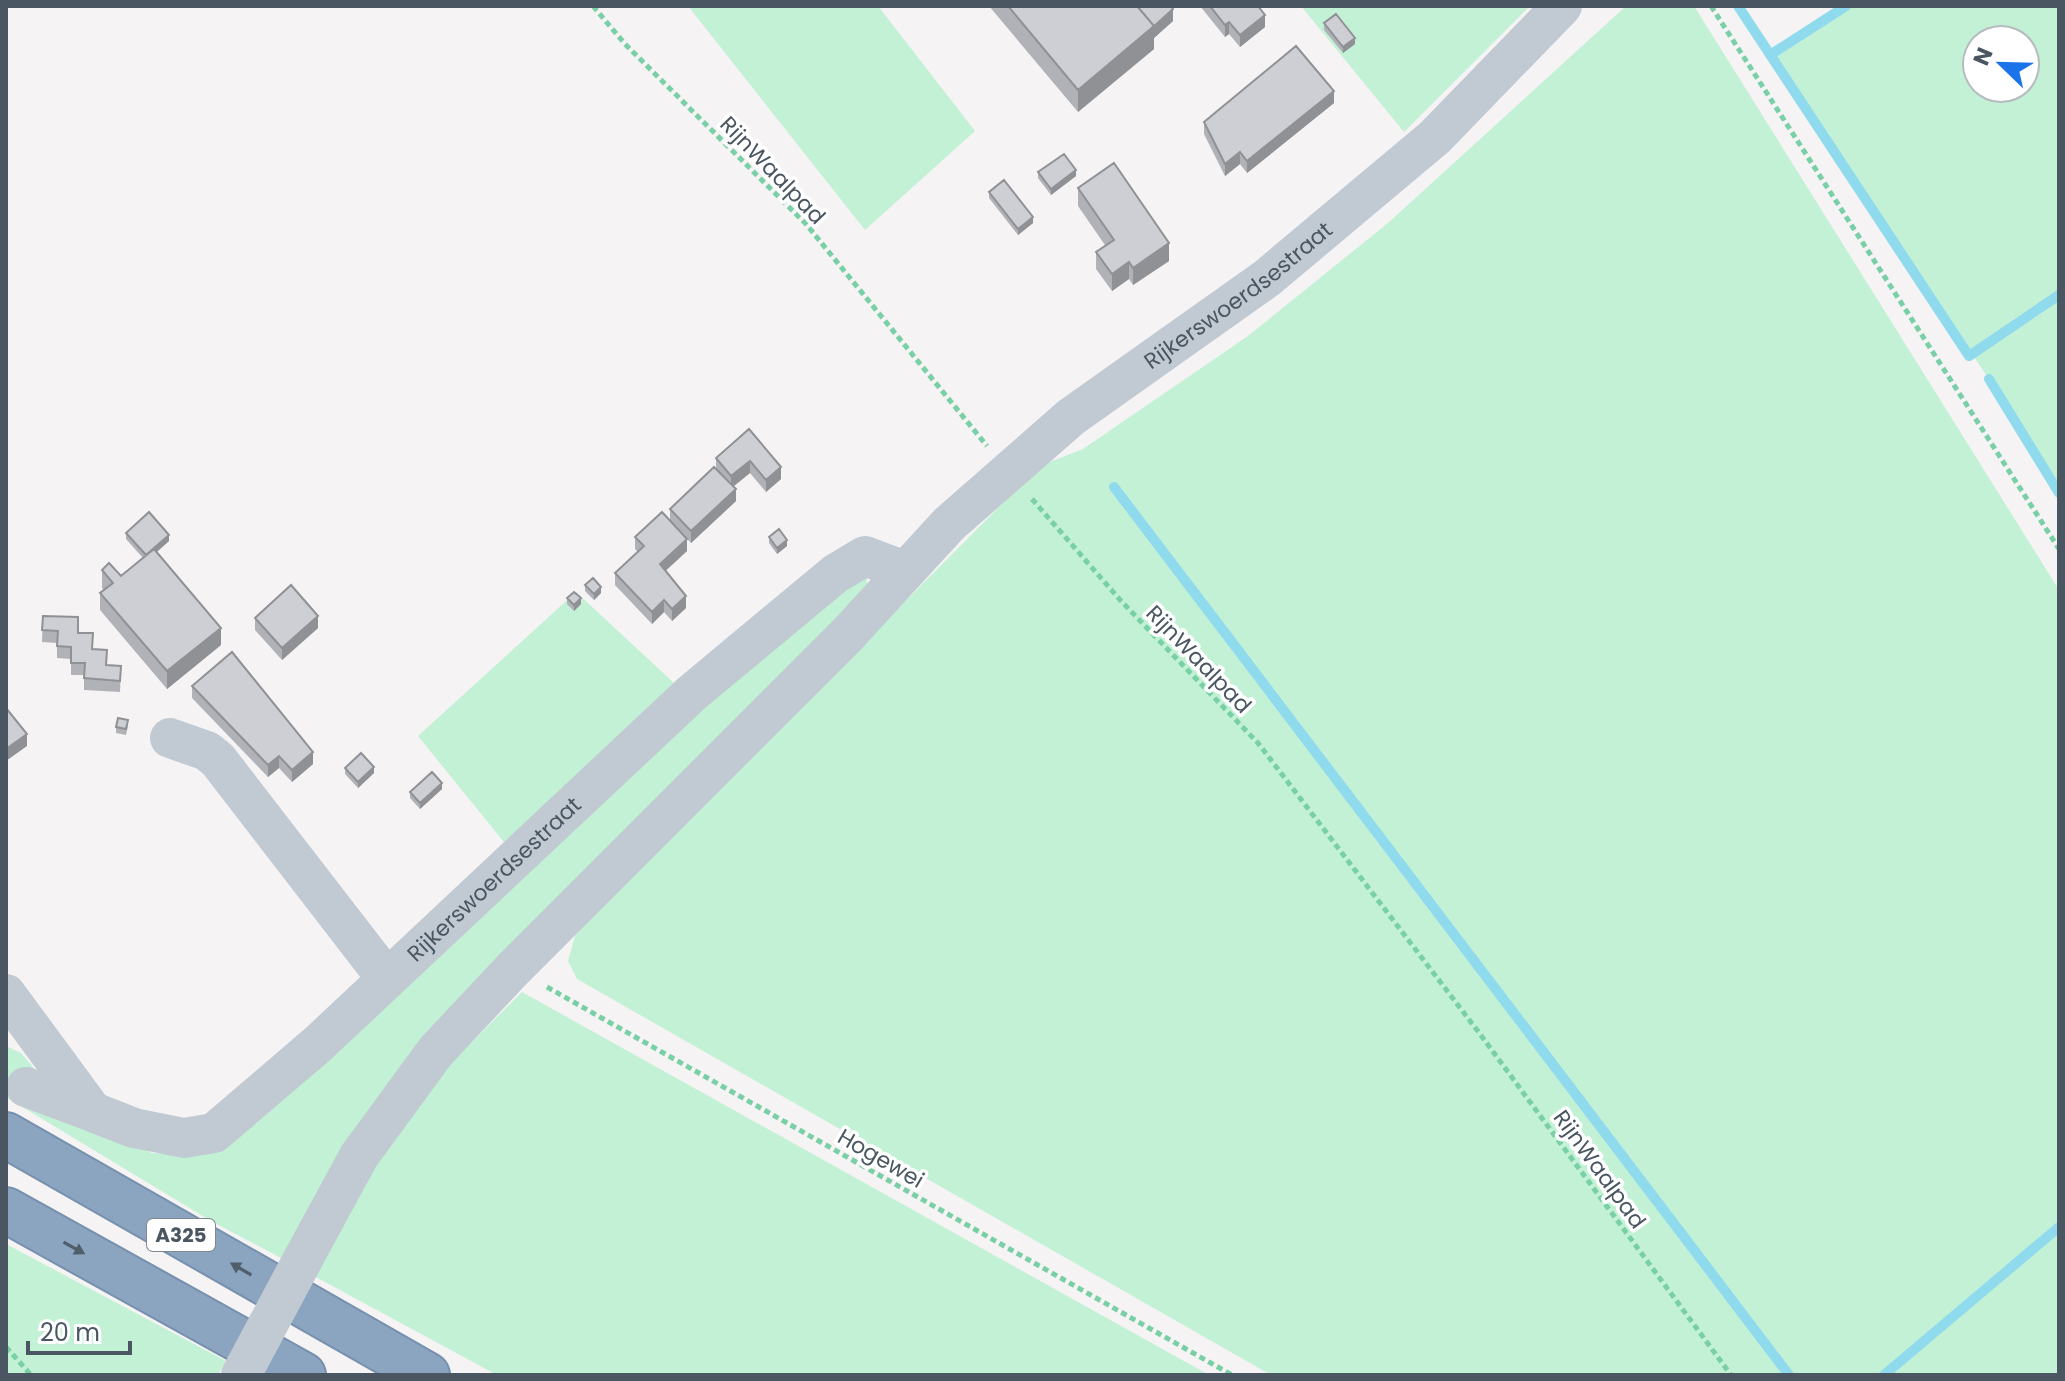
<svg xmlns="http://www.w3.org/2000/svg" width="2065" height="1381" font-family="Poppins,sans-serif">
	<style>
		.green { fill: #c3f1d5; fill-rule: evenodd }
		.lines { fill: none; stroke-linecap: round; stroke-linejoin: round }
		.stream { stroke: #90daee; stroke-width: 10 }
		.highway-casing { stroke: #7690ad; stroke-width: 48 }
		.path { stroke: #7ad0a6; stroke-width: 5; stroke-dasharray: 6 4; stroke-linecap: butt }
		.minor { stroke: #c1cad2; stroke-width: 40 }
		.highway { stroke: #8ba5c1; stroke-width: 44 }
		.minor-bridge { stroke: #c1cad2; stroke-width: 40 }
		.wall { fill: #b0b2b7 }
		.shaded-wall { fill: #909195 }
		.building { fill: #cdcfd5; stroke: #909195; stroke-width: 2 }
		.oneway { fill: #505e6b }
		.labels { text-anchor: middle; stroke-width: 7; stroke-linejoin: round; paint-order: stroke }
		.shield { fill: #fff; stroke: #808990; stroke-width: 2 }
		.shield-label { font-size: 20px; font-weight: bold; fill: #4a5661 }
		.street-label { font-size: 22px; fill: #4a5661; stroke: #fff }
	</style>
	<rect width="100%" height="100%" fill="#f5f3f3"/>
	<!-- green -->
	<path class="green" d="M688 6H878L975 131 865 230Z
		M1301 6H1530L1404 132Z
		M1626 6H1694L2059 590V1375H1271L577 979 568 961 575 936 586 922 1024 482 1047 463 1083 449 1248 336 1388 223Z
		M1844 6H2059V493L1989 379 1770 55ZM1977 40H2025V88H1977Z
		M846 574 867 576V596L488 973 283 1259 211 1221 6 1097V1046L21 1053 82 1125 152 1153 180 1155Z
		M576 592 674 683 508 847 418 736Z
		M522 992 1209 1375H497L312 1275 388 1138 442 1072Z
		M6 1244 226 1361 218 1375H6Z"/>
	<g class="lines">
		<!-- stream -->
		<path class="stream" d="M1738 6 1969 356 2059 295
			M1770 55 1846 6
			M1989 379 2059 493
			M1114 487 1789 1375
			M1884 1375 2059 1227"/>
		<defs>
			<path id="highway" d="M6 1135 427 1375
				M6 1210 303 1375"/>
		</defs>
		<!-- highway casing -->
		<use href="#highway" class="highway-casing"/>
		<!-- path -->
		<path class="path" d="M593 6 625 44 806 224 987 446
			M1711 6 2059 549
			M1032 499 1122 602 1258 743 1480 1034 1731 1375
			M547 987 1232 1375
			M6 1347 31 1375"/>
		<!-- minor -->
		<g class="minor">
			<path d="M170 738 207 751 218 760 387 979"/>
			<path id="s1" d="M6 994 93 1112 134 1128 184 1138 214 1133 318 1044 692 693 835 574 865 556 905 571"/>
			<path d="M26 1087 93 1112"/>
			<path id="s2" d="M303 1259 359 1156 436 1051 514 968 848 634 949 524 1071 417 1267 278 1435 137 1562 6"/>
		</g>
		<!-- highway -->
		<use href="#highway" class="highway"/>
		<!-- minor-bridge -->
		<path class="minor-bridge" d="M241 1375 303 1259"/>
	</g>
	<!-- wall -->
	<path class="wall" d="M989 6H1171L1173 21 1154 38V49L1078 112Z
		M1200 6H1258L1265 27 1240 47 1229 34 1225 37Z
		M1324 23 1355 44 1343 53 1324 30Z
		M1334 103 1247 173 1240 164 1225 176 1204 134V122Z
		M1038 172 1076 176 1051 195 1038 178Z
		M1078 188 1169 261 1133 285 1129 279 1112 291 1096 269V252L1105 245 1078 206Z
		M989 192 1033 223 1018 235 989 198Z
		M749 429 781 479 766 492 750 473 733 487 736 501 691 543 670 521V509L716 468V458Z
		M126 533 169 541 157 552 221 645 167 689 100 610V593L104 590 102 588V570L121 576 143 558 126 539Z
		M635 537 687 551 665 571 686 608 672 621 664 612 652 624 615 585V573L638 552 635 549Z
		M769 537 787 546 777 554 769 543Z
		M585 585 601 593 594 600 585 591Z
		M567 598 581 604 574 611 567 604Z
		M43 616 78 633 107 665 121 666 120 692 84 690V675H71V659L57 658V643L42 642Z
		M255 618 318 628 282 660 255 630Z
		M192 686 313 764 292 782 279 768 268 777 192 698Z
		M128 726 126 735 116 733V727Z
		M345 768 374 773 358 788 345 774Z
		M442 789 420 809 410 798V792Z"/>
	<!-- shaded-wall -->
	<path class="shaded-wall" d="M1173 9V21L1154 38V49L1078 112V90Z
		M1265 15V27L1240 47V35Z
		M1229 22V34L1225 37V25Z
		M1355 38V44L1343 53V47Z
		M1334 91V103L1247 173V161Z
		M1240 152V164L1225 176V164Z
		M1076 170V176L1051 195V189Z
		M1033 217V223L1018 235V229Z
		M1169 243V261L1133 285V268Z
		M1129 262V279L1112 291V274Z
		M750 461V473L731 488V476Z
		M781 467V479L766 492V480Z
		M736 489V501L691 543V531Z
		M169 535V541L146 561V555Z
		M687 539V551L660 576V564Z
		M787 540V546L777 554V548Z
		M601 587V593L594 600V594Z
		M686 596V608L672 621V609Z
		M581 598V604L574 611V605Z
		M664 600V612L652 624V612Z
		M318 616V628L282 660V648Z
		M221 628V645L167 689V671Z
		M27 734V746L6 761V749Z
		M313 752V764L292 782V770Z
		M279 756V768L268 777V765Z
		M374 767V773L358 788V782Z
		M442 783V789L420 809V803Z"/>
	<!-- building -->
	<path class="building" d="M1008 6H1137L1154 26 1078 90Z
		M1137 6H1171L1173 9 1152 28 1154 26Z
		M1210 6H1258L1265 15 1240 35 1229 22 1225 25Z
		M1336 14 1355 38 1343 47 1324 23Z
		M1296 46 1334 91 1247 161 1240 152 1225 164 1204 122Z
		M1064 154 1076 170 1051 189 1038 172Z
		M1114 163 1169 243 1133 268 1129 262 1112 274 1096 252 1114 240 1078 188Z
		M1004 180 1033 217 1018 229 989 192Z
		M749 429 781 467 766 480 750 461 731 476 716 458Z
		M714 467 736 489 691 531 670 509Z
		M149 512 169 535 146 555 126 533Z
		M662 512 687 539 660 564 686 596 672 609 664 600 652 612 615 573 644 546 635 537Z
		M779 529 787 540 777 548 769 537Z
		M154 549 221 628 167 671 100 593 113 583 102 570 109 563 121 576Z
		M593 578 601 587 594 594 585 585Z
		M291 585 318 616 282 648 255 618Z
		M574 592 581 598 574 605 567 598Z
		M43 616 78 617V633H93L92 649 107 650 106 665 121 666 120 681 84 678 85 663H71V647L57 646 58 631 42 630Z
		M232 652 313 752 292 770 279 756 268 765 192 686Z
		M6 708 27 734 6 749Z
		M118 718 128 720 126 729 116 727Z
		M361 753 374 767 358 782 345 768Z
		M432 772 442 783 420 803 410 792Z"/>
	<!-- one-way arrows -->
	<defs><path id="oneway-solid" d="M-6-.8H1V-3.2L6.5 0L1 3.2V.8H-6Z" transform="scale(2)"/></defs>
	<g class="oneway">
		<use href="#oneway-solid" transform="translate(74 1248) rotate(29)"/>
		<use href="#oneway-solid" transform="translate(241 1269) rotate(-150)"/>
	</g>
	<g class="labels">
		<!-- shield labels -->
		<rect class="shield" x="147" y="1219" width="68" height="32" rx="6"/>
		<g class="shield-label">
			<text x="181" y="1242">A325</text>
		</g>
		<!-- street labels -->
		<g class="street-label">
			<text transform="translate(773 170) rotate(46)" y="8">RijnWaalpad</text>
			<text dy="8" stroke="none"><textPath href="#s2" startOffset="1352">Rijkerswoerdsestraat</textPath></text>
			<text transform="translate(1199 659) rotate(46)" y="8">RijnWaalpad</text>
			<text dy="8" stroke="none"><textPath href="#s1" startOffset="650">Rijkerswoerdsestraat</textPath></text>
			<text transform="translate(881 1158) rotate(30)" y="8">Hogewei</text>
			<text transform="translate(1600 1169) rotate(54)" y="8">RijnWaalpad</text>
		</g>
	</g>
	<!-- border -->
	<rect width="2065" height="1381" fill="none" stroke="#4a5661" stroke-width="16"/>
	<!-- north arrow -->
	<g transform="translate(2001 64) rotate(293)"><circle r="38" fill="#ffffff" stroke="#b7bbc0" stroke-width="2"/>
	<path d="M0-6L14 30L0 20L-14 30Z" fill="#1a73e8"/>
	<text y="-12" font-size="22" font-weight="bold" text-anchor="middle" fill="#4a5661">N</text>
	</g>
	<!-- scale -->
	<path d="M28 1341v12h102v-12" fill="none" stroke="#4a5661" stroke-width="4"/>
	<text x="40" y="1341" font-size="24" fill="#4a5661" stroke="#ffffff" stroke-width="6" paint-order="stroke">20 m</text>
</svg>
